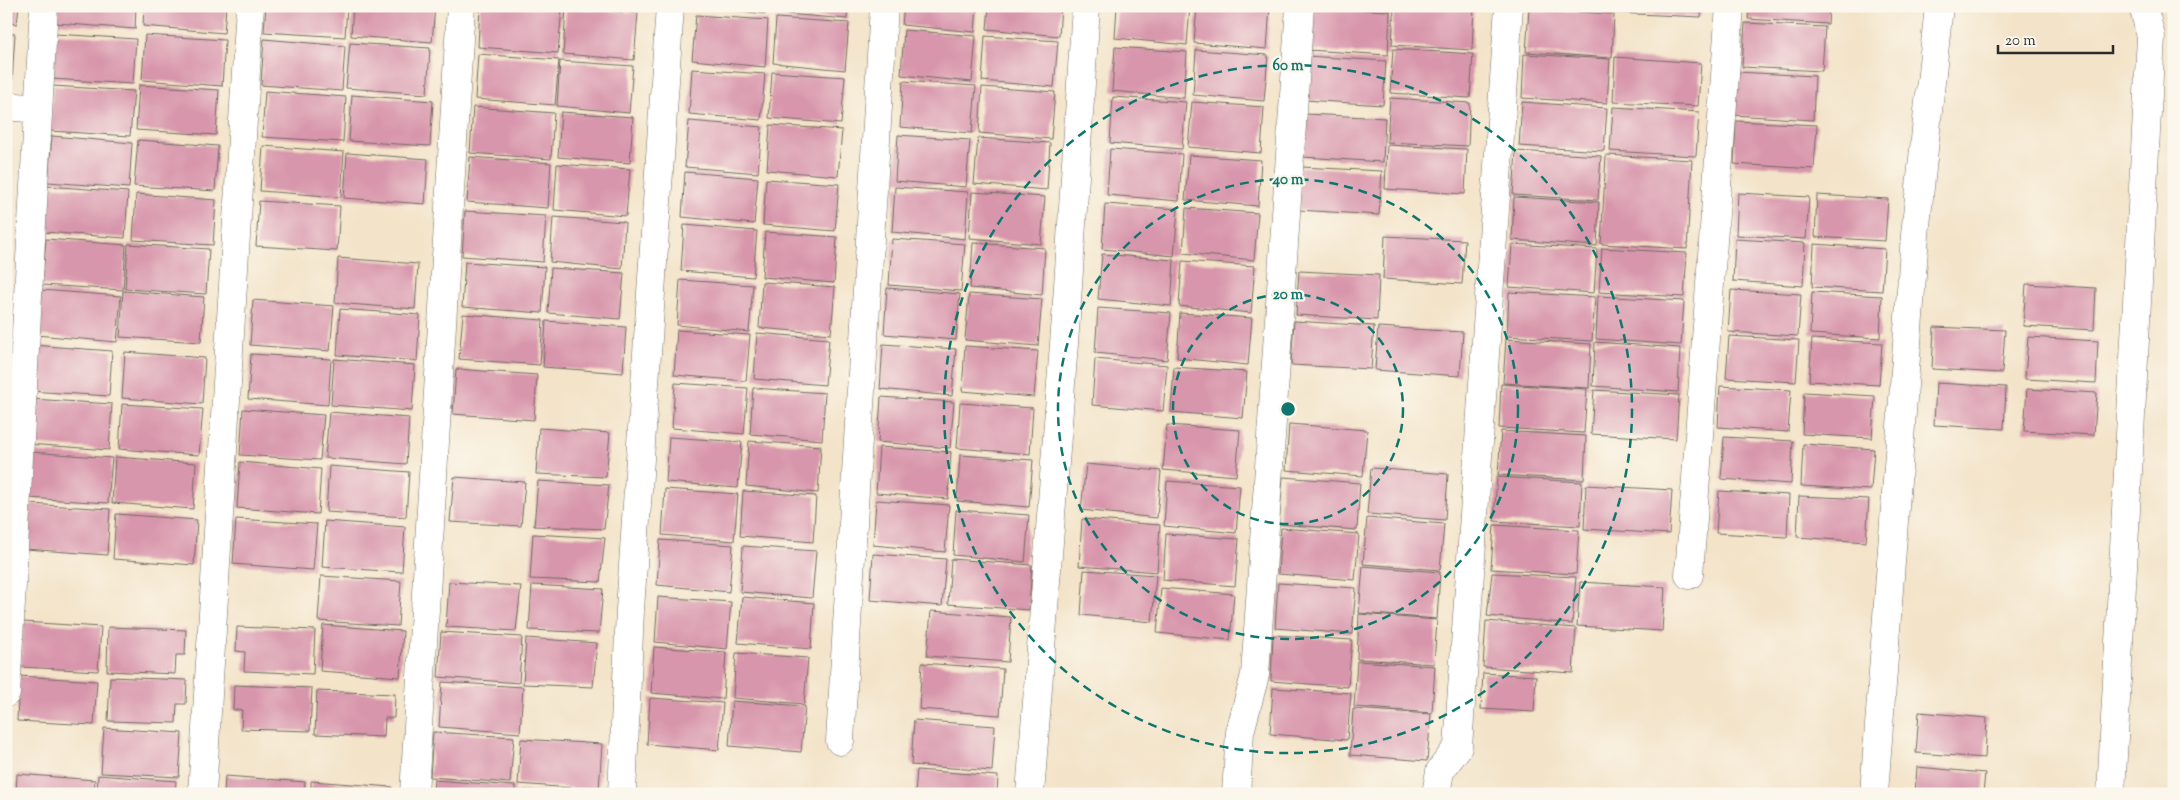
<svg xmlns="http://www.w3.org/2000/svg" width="2180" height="800" font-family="'Sorts Mill Goudy',serif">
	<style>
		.building { fill: #d896ac }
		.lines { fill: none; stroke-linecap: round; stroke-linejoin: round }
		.minor-casing { stroke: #716b62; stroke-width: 29 }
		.minor { stroke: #fff; stroke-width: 28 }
		.ring { fill: none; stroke: #0f766e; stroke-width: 2.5; stroke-dasharray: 9 6 }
		.centre { fill: #0f766e; stroke: #fbf7ec; stroke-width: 2.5 }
		.ring-label { font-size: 15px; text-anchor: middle; font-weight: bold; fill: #0f766e; stroke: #fbf7ec; stroke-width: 4.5; stroke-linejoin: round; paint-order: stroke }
	</style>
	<rect width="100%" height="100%" fill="#fbf7ec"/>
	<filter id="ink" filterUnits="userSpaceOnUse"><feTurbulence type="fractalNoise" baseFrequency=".02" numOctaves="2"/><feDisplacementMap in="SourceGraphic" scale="10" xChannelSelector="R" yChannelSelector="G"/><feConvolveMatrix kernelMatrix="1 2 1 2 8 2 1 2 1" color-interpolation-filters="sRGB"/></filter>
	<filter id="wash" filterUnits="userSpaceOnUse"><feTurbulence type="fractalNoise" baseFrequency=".0096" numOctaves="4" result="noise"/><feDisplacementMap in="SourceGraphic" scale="20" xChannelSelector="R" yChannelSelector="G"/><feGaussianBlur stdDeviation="1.12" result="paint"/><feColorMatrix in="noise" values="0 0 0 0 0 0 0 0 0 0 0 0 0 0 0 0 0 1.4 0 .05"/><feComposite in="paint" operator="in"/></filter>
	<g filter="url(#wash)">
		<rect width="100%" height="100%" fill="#f3e3c8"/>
		<g id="blocks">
			<!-- building -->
			<path class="building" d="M6 6H19L17 24 6 23Z
				M56 6H136L135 29 55 23Z
				M144 6H226L224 33 143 26Z
				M266 6H347L345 37 264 32Z
				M353 6H435L432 42 351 36Z
				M480 6 562 7 558 53 478 47Z
				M695 6H767L766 14Z
				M775 6H848L847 19 774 13Z
				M904 6H977L975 32 902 25Z
				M989 6H1061L1059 36 987 29Z
				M1117 6H1190L1187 45 1115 38Z
				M1197 6H1270L1267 49 1194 43Z
				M1394 6H1474L1472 50 1392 45Z
				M1616 6H1702L1701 17 1616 13Z
				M1749 6H1829L1828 24 1748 19Z
				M1310 7 1390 11 1388 55 1308 50Z
				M566 8 638 13 634 60 563 54Z
				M1529 9 1614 14 1612 58 1526 52Z
				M696 15 768 20 765 67 692 60Z
				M776 18 849 23 845 70 773 63Z
				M1745 23 1825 27 1822 71 1742 67Z
				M904 30 976 36 972 82 901 75Z
				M6 33 15 34 12 80 6 79Z
				M55 34 136 39 133 84 52 79Z
				M145 35 225 40 222 86 142 80Z
				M985 36 1058 41 1054 87 982 81Z
				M264 39 345 46 342 91 261 85Z
				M350 43 430 48 427 94 346 88Z
				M1115 47 1187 52 1184 98 1112 91Z
				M1393 49 1473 54 1470 98 1390 93Z
				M1196 50 1268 55 1264 101 1193 95Z
				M478 54 559 60 555 105 475 99Z
				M1524 54 1610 59 1607 103 1522 98Z
				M1306 56 1386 61 1383 105 1304 100Z
				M1615 57 1701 63 1698 106 1613 102Z
				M560 61 633 66 629 113 557 106Z
				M692 69 765 74 761 120 689 114Z
				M772 72 845 77 841 124 769 118Z
				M1736 72 1815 76 1813 120 1733 115Z
				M903 81 976 86 972 133 900 127Z
				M139 85 219 90 216 135 136 130Z
				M53 86 134 91 130 136 50 131Z
				M982 87 1055 92 1051 139 979 133Z
				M265 91 346 97 343 142 262 137Z
				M352 95 433 101 430 146 349 141Z
				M1113 97 1186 102 1182 149 1110 143Z
				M1390 98 1470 103 1468 146 1387 142Z
				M1192 102 1264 107 1261 153 1188 147Z
				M1522 102 1607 108 1604 151 1519 146Z
				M473 107 554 113 551 159 470 153Z
				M1613 107 1699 112 1696 156 1610 151Z
				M561 112 633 117 630 163 558 157Z
				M1305 114 1385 118 1383 162 1303 157Z
				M689 121 762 127 758 173 685 167Z
				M1736 121 1817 125 1814 169 1734 164Z
				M770 125 842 130 838 176 767 170Z
				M6 135H10L8 158H6Z
				M898 135 970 140 966 187 895 181Z
				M52 136 132 143 129 188 48 182Z
				M978 138 1050 143 1047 190 974 184Z
				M138 140 218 146 215 191 134 186Z
				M1387 145 1467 149 1465 194 1385 189Z
				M263 146 344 152 341 197 260 191Z
				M1110 149 1182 154 1179 201 1107 195Z
				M1516 151 1601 156 1598 200 1513 195Z
				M347 153 428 159 425 204 344 198Z
				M1189 155 1261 160 1258 206 1185 200Z
				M1606 155 1692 160 1687 249 1601 244Z
				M470 157 551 163 548 208 467 202Z
				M557 164 630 169 626 216 554 210Z
				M1301 167 1382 171 1379 215 1299 210Z
				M685 172 758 178 754 224 682 217Z
				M766 179 839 184 835 231 763 225Z
				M47 186 128 192 125 238 44 232Z
				M895 187 968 192 965 239 892 232Z
				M972 192 1045 197 1041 244 969 238Z
				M1738 193 1809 197 1806 239 1736 235Z
				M136 194 216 200 213 245 133 240Z
				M1817 195 1888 199 1885 241 1815 237Z
				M1514 197 1599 202 1597 246 1512 240Z
				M259 201 340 206 337 251 256 246Z
				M1105 204 1178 209 1174 256 1102 249Z
				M1186 208 1258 213 1254 260 1183 253Z
				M465 211 546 216 543 262 462 256Z
				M553 217 625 222 622 269 550 262Z
				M684 225 757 231 753 277 681 271Z
				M765 232 837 237 834 283 762 277Z
				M1385 236 1465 240 1462 284 1383 279Z
				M46 239 126 245 123 290 42 285Z
				M892 239 965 244 961 291 889 285Z
				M1735 239 1805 243 1803 286 1733 281Z
				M973 243 1045 248 1042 295 970 288Z
				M128 244 209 249 206 294 125 289Z
				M1512 244 1597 249 1594 293 1509 287Z
				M1814 244 1885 249 1882 291 1812 287Z
				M1602 248 1687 253 1684 297 1599 292Z
				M1102 254 1174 260 1171 306 1098 299Z
				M338 258 418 264 415 309 335 303Z
				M1182 261 1255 266 1251 313 1179 306Z
				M465 262 545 267 542 313 462 307Z
				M551 268 624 273 620 319 548 313Z
				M1299 271 1379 275 1377 320 1296 315Z
				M680 280 753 285 749 332 677 325Z
				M762 282 835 287 831 334 759 328Z
				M2026 284 2096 288 2094 330 2023 326Z
				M887 288 960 294 956 340 884 334Z
				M40 290 121 296 117 342 36 335Z
				M1731 290 1801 294 1798 336 1728 332Z
				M123 291 204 297 201 342 120 337Z
				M1509 292 1595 297 1592 341 1507 336Z
				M1812 292 1882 296 1880 338 1810 334Z
				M969 294 1042 299 1038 346 965 340Z
				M1598 296 1684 301 1681 345 1596 339Z
				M253 300 334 306 330 351 250 345Z
				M1098 308 1171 313 1167 360 1095 353Z
				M340 309 420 315 417 361 337 355Z
				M1180 313 1252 318 1248 365 1177 358Z
				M463 314 543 320 540 365 459 359Z
				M546 321 626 327 623 373 543 367Z
				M1294 321 1374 326 1371 369 1291 365Z
				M1378 327 1463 332 1460 376 1375 370Z
				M1934 327 2005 330 2002 373 1932 369Z
				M677 330 750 335 746 381 674 375Z
				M757 333 829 339 825 385 754 379Z
				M1729 336 1799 340 1796 382 1726 378Z
				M2028 337 2098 341 2096 383 2025 379Z
				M1506 339 1591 344 1589 388 1503 383Z
				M1812 339 1882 343 1879 385 1809 381Z
				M1595 342 1680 348 1678 392 1593 386Z
				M883 344 956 349 952 396 880 389Z
				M32 345 112 351 109 396 28 391Z
				M965 346 1038 351 1034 397 962 391Z
				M125 352 205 358 202 404 122 398Z
				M251 354 331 359 328 405 248 399Z
				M334 359 415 365 412 411 331 405Z
				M1095 359 1167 365 1163 411 1092 405Z
				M1174 367 1247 372 1243 418 1171 412Z
				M456 369 537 375 534 420 453 414Z
				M675 383 748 388 744 434 672 428Z
				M1936 383 2006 387 2004 429 1934 425Z
				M1501 384 1587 389 1584 433 1499 428Z
				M1720 386 1791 390 1788 432 1718 427Z
				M753 388 825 393 822 440 750 434Z
				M2027 389 2097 393 2094 435 2024 431Z
				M1594 390 1679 395 1676 439 1591 434Z
				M1804 392 1875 396 1872 438 1802 434Z
				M881 397 954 402 950 448 878 442Z
				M31 399 112 404 109 450 28 444Z
				M960 403 1033 408 1030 454 957 448Z
				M122 404 203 409 199 455 119 449Z
				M243 409 324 415 320 460 240 455Z
				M329 412 409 418 406 464 325 458Z
				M1289 424 1367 430 1363 476 1286 470Z
				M1167 425 1240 430 1236 476 1163 470Z
				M539 428 610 433 606 477 536 474Z
				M1501 431 1586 436 1584 480 1498 475Z
				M669 437 742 442 738 488 666 482Z
				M1724 437 1793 441 1791 484 1721 479Z
				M749 441 821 446 818 493 746 486Z
				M1803 444 1874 449 1871 490 1801 486Z
				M879 447 951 452 948 499 876 493Z
				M31 452 112 458 108 503 28 498Z
				M960 455 1033 460 1029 507 957 501Z
				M115 457 196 463 193 509 112 503Z
				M240 462 321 469 318 514 237 508Z
				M1086 464 1161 471 1157 518 1081 510Z
				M329 466 409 472 406 517 326 512Z
				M1371 468 1448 474 1445 520 1367 514Z
				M454 477 525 482 521 526 450 522Z
				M1283 477 1360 483 1357 530 1279 524Z
				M1497 477 1582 482 1580 526 1494 521Z
				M538 481 609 485 604 529 534 526Z
				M1167 481 1240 486 1236 533 1164 526Z
				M1586 485 1672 490 1669 534 1584 529Z
				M665 489 738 494 734 541 662 535Z
				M743 491 816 496 813 542 740 536Z
				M1719 491 1789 495 1787 537 1716 533Z
				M1799 496 1869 499 1866 542 1797 537Z
				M876 500 949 505 945 552 873 545Z
				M30 504 110 509 107 555 26 549Z
				M956 510 1029 515 1025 562 953 555Z
				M116 514 197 520 194 565 113 559Z
				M1367 518 1444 524 1440 570 1363 564Z
				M236 519 317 524 313 570 233 564Z
				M1082 519 1160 525 1157 572 1079 566Z
				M325 521 405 527 402 572 322 567Z
				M1494 525 1579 530 1576 574 1491 569Z
				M1281 528 1359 534 1355 580 1278 574Z
				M533 534 605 538 600 582 530 579Z
				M1166 534 1239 539 1235 586 1163 580Z
				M660 540 733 545 729 592 657 585Z
				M743 546 816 551 812 598 740 592Z
				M873 554 946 559 942 606 870 600Z
				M951 559 1032 565 1029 610 948 604Z
				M1363 566 1440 572 1437 619 1359 613Z
				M1084 570 1156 575 1152 622 1081 615Z
				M1492 573 1576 577 1572 624 1487 616Z
				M321 576 401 581 398 626 318 621Z
				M449 582 521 586 516 631 446 627Z
				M1580 582 1665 587 1662 631 1577 626Z
				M1278 583 1356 588 1352 634 1275 628Z
				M532 585 603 589 599 633 529 630Z
				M1161 588 1234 594 1230 640 1157 633Z
				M658 597 731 602 727 649 655 642Z
				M742 597 814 603 811 649 738 643Z
				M931 611 1011 617 1008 662 927 656Z
				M1359 614 1437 620 1434 664 1357 659Z
				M1486 621 1576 628 1573 673 1483 667Z
				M23 622 101 627 98 671 21 667Z
				M323 625 403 631 400 677 320 671Z
				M108 627 186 630 185 655H176L175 674 107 671Z
				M237 627 315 630 313 674 244 671 245 652 236 651Z
				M441 632 522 637 519 683 438 677Z
				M1273 635 1352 640 1348 687 1271 681Z
				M526 638 597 643 593 687 523 684Z
				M654 647 726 652 723 699 651 693Z
				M736 653 808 658 804 704 733 698Z
				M1357 661 1435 666 1432 713 1354 707Z
				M922 663 1003 669 1000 715 919 709Z
				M1483 673 1536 676 1534 712 1481 709Z
				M19 676 97 681 94 725 17 721Z
				M110 677 187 680 186 704H177L176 723 108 721Z
				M442 682 523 687 520 733 439 727Z
				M234 685 312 688 310 731 241 729 242 710H233Z
				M1273 688 1351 693 1347 740 1270 734Z
				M317 691 395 694 394 718H385L384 737 315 734Z
				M650 698 723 703 719 750 647 744Z
				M732 701 805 706 801 752 729 746Z
				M1353 709 1431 714 1427 761 1350 755Z
				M1919 712 1987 718 1985 758 1916 753Z
				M914 720 995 726 992 771 911 765Z
				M104 728 182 733 179 777 101 773Z
				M433 732 514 737 510 783 430 777Z
				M521 739 602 744 599 790 518 784Z
				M1917 767 1985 773 1983 794H1915Z
				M917 770 998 776 997 794H915Z
				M17 774 95 780 94 794H16Z
				M98 775 176 781 175 794H97Z
				M225 776 305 782 304 794H224Z
				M434 780 515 786V794H433Z
				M311 781 392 787V794H311Z
				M518 791 542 792V794H518Z"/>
		</g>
	</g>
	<g filter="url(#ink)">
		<use href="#blocks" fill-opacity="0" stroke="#716b62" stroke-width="1"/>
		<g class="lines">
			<defs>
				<path id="minor" d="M6 106 38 109
					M1689 575 1730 6
					M6 693 44 6
					M840 741 884 6
					M202 794 250 6
					M414 794 461 6
					M622 794 630 610 670 6
					M1030 794 1066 317 1086 6
					M1236 794 1240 732 1255 675 1300 6
					M1436 794 1440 771 1458 747 1509 6
					M1874 794 1915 235 1939 6
					M2111 794 2151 37 2145 13 2142 6"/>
			</defs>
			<!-- minor casing -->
			<use href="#minor" class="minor-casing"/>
			<!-- minor -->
			<use href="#minor" class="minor"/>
		</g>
	</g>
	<!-- distance rings -->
	<g class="ring">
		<circle cx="1288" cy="409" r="115"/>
		<circle cx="1288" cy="409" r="230"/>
		<circle cx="1288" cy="409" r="344"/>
	</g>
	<circle cx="1288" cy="409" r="8" class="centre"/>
	<g class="ring-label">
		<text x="1288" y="70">60 m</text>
		<text x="1288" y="184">40 m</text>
		<text x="1288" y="299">20 m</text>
	</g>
	<!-- margin -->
	<rect width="2180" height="800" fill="none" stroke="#fbf7ec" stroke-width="25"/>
	<!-- scale -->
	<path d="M1998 45v8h115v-8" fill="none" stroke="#2b2b2b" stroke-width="2.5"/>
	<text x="2005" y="45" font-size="15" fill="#2b2b2b" stroke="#fbf7ec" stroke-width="4" paint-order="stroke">20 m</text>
</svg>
